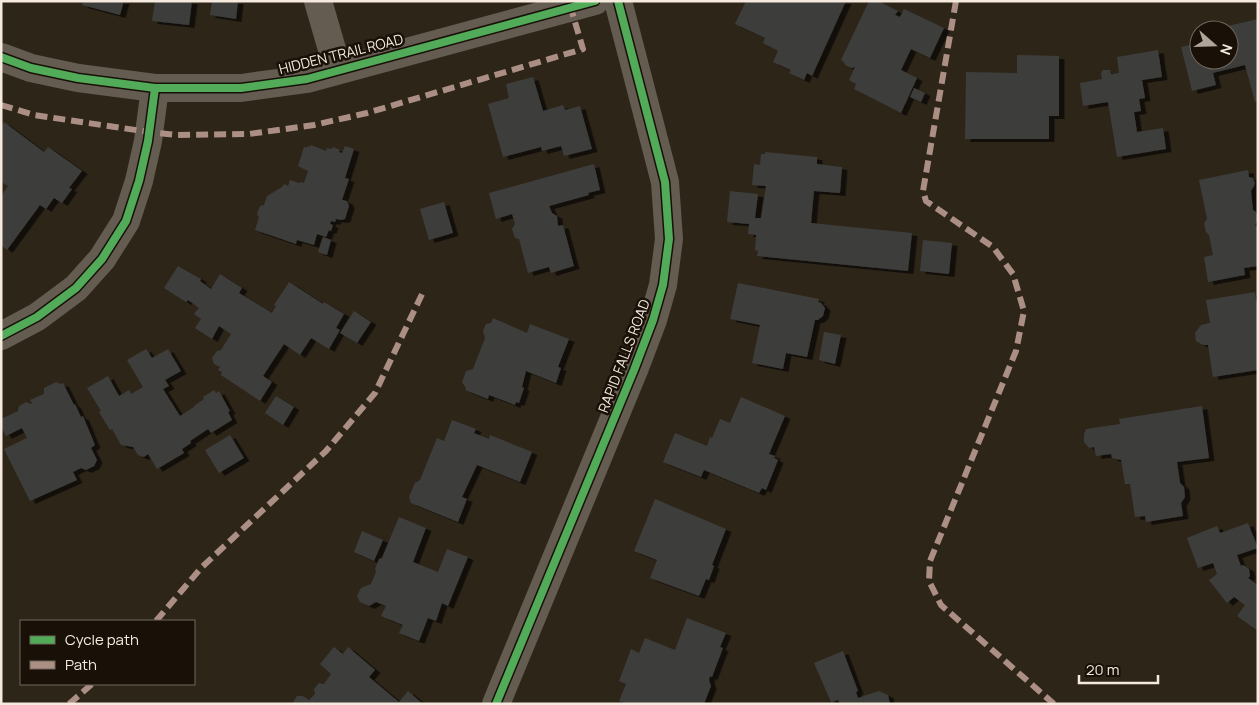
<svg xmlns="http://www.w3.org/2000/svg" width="1259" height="705" font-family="Manrope,sans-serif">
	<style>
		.building { fill: #3d3d3b; filter: url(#shadow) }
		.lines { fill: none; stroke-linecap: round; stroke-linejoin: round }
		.minor { stroke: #645b51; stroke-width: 28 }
		.tertiary { stroke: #645b51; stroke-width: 28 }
		.quiet { stroke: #ac8f84; stroke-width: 6; stroke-dasharray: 12 6; stroke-linecap: butt }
		.cycleway-casing { stroke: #191108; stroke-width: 11 }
		.cycleway { stroke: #51ab58; stroke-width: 8 }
		.labels { text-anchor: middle; stroke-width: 5; stroke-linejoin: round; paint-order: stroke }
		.street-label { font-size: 14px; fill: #f5eadd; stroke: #191108 }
	</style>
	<defs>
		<filter id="shadow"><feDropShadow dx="5.5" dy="3" stdDeviation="0" flood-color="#0009"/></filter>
	</defs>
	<rect width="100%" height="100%" fill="#2e2519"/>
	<!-- building -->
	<path class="building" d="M83 1H124L120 15 82 5Z
		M155 1H192L189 25 152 21Z
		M212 1H238L236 19 210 15Z
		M746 1H846L812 76 807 73 804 80 789 73 791 70 773 62 778 51 763 43 765 38 735 24Z
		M869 1H878L898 11 895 15 900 17 904 9 944 28 930 58 911 49 901 70 917 78 901 113 854 89 856 84 849 80 855 67 852 68 845 65 844 62 841 60Z
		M1258 19V101L1255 102 1245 65 1213 73 1216 85 1192 91 1181 47 1199 43V60H1229V30L1215 29Z
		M1158 50 1162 77 1142 80 1145 98 1139 99 1141 111 1134 112 1137 132 1163 128 1166 149 1117 157 1108 102 1083 106 1080 83 1102 79 1101 73 1103 70H1110L1111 74 1119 73 1117 57Z
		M1017 55 1059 56V116H1049V139H965L966 72 1017 73Z
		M533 77 543 111 563 105 565 110 580 106 592 149 564 156 561 146 542 151 541 147 503 157 488 104 509 98 506 84Z
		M914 88 925 93 921 102 910 97Z
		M4 122 44 152 48 147 82 171 69 188 72 189 62 203 54 198 46 209 40 205 7 250 1 245V196L8 186 1 182V126Z
		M311 145 326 151 327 148 332 149 333 147 340 150 339 152 342 153 345 146 354 149 345 178 349 179 342 200 347 201 349 206 345 219 341 220 336 219 335 222 331 221 330 224 333 225 331 231 329 230 326 237 317 234 314 245 297 240 296 244 255 230 259 217 257 214 260 206 264 205 267 196 282 187 284 184 288 186 290 180 299 183 300 182 304 183 308 171 298 166 304 147 307 148V146L310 147Z
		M765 152 817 157V164L842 167 840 193 814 191 811 223 912 233 908 271 757 256 758 251 755 250 756 235 748 234 749 224 727 222 730 191 758 194 755 218H761L766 186 752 185 754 164 760 165 761 154H765Z
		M594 164 600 190 588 193 589 195 549 206 552 213 557 216 558 226 563 225 574 266 551 273 549 267 528 273 519 239 515 238 512 229 515 224 512 214 496 219 489 193Z
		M1248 170 1249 177 1253 178 1255 184 1251 191 1253 210 1256 212 1258 219 1255 226H1258V266L1244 268 1245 275 1208 282 1204 257 1213 255 1209 235 1206 232 1204 223 1207 219 1199 180Z
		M444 202 453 233 429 240 420 209Z
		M323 237 331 240 327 255 318 252Z
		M923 240 952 243 949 274 920 271Z
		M178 266 201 279 200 281 211 289 220 274 242 288 239 293 272 313 276 306 274 305 289 282 323 304 324 302 344 314 336 328 340 330 329 349 311 338 300 355 284 344 263 376 272 382 260 401 221 375 222 372 218 370 220 367 214 364 212 358 217 351 221 350 231 334 219 326 212 339 195 328 201 319 194 314 199 308 188 300 186 302 164 288Z
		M738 283 819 299 818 302 821 303 825 308 823 316 818 320H815L807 357 786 353 783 369 752 363 760 325 730 319Z
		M1255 292 1258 312V370L1213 377 1208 345H1203L1196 341 1195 333 1201 325 1210 323 1206 300Z
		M354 311 371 322 357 343 340 333Z
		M493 318 527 333 530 324 569 339 558 367 561 368 556 383 526 371 522 387 524 388 519 403 516 402 515 405 489 395 488 399 465 390 466 388 462 382 466 371 473 369 485 338 483 331 486 324 491 323Z
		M824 332 841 335 835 364 819 360Z
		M146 349 152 358 168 349 181 371 165 380 169 386 163 389 180 416 194 407V406L204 399 203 397 214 390 216 393 219 391 230 411 228 412 232 420 211 433 208 429 190 441 191 443 182 449 184 453 157 469 148 454 144 457 138 455 133 447 121 445 112 429 110 430 99 412 101 411 87 388 108 376 119 396 129 390 131 394 143 387 127 360Z
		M56 382 60 384 63 383 74 405 75 404 81 417 83 416 95 445 91 448 97 460 94 466 86 470 81 468 73 472 77 480 30 501 4 449 27 438 22 428 6 436 1 427V419L18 411 19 406 26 402 31 404 32 403 30 400 44 394V388Z
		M276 396 294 407 283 425 265 413Z
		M741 397 785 416 769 454 775 456 774 458 778 460 766 490 762 488 759 493 704 470 701 477 663 462 675 433 707 446 710 437 712 438 720 419 730 423Z
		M1202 406 1209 458 1177 462 1180 483 1184 487 1185 497 1181 503 1183 516 1146 522 1145 516 1135 517 1130 484H1125L1121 460 1112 458 1111 454 1096 456 1094 447 1089 448 1084 442V434L1086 429 1120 424 1119 419Z
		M452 420 476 429 474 433 489 439 490 435 532 452 520 482 477 465 462 497 467 499 458 522 411 503 409 497 415 483 420 480 437 438 444 441Z
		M230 435 244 458 219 473 205 450Z
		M655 499 726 529 712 565 714 566 709 580 706 579 699 596 650 578 657 560 634 551Z
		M399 517 426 528 413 562 438 572 447 549 468 557 448 606 442 603 436 621 428 618 419 641 399 633 403 625 381 616 386 606 376 602 369 606 360 602 357 596 361 588 371 584 376 572 375 569 379 559 382 558Z
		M1248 523 1258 548 1237 555 1241 566 1243 565 1249 569 1250 576 1248 578 1258 585V631L1237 616 1245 605 1234 597 1227 603 1209 580 1217 574 1213 563 1198 568 1187 538 1217 526 1220 533Z
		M362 531 383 540 374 561 354 552Z
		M687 618 726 633 720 647 723 648 712 677 710 676 709 680 711 686 704 704H627L619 701 626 684 619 681 631 649 639 653 645 638 675 650Z
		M334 647 343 654 348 647 375 670 369 677 399 702 408 691 423 704H292L297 696H303L309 700 315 694 314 689 319 683 324 684 331 674 320 664Z
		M843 651 858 691 856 692 858 698 879 691 888 695 890 704H840L838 700 831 702 814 663Z"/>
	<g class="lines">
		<!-- minor -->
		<path class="minor" d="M318 1 338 70
			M1 336 37 317 76 288 102 259 126 221 139 181 148 141 155 88"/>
		<!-- tertiary -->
		<path class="tertiary" d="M1 57 31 68 78 78 155 88H241L307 79 595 1
			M496 704 634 370 653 320 663 285 669 239 665 182 618 1"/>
		<!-- quiet -->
		<path class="quiet" d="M956 1 923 191 926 201 993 247 1013 274 1024 311 1016 351 930 561 929 581 941 605 1054 704
			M1 105 34 115 149 132 177 135 249 134 314 125 367 113 583 49 570 5
			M156 621 201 568 326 451 375 393 424 290
			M69 704 92 684"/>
		<defs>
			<path id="cycleway" d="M1 57 31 68 78 78 155 88H241L307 79 595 1
				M1 336 37 317 76 288 102 259 126 221 139 181 148 141 155 88
				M496 704 634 370 653 320 663 285 669 239 665 182 618 1"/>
		</defs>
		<!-- cycleway casing -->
		<use href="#cycleway" class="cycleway-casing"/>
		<!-- cycleway -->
		<use href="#cycleway" class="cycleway"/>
	</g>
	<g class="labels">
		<!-- street labels -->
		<g class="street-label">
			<text transform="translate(341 54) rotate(-14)" y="5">HIDDEN TRAIL ROAD</text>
			<text transform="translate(624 356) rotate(-69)" y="5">RAPID FALLS ROAD</text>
		</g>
	</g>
	<!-- border -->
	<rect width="1259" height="705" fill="none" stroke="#f5eadd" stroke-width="5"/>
	<!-- legend -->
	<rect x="20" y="620" width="175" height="65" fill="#191108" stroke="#71685d"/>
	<rect x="30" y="636" width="25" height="8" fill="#51ab58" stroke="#71685d"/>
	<text x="65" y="645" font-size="15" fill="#f5eadd">Cycle path</text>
	<rect x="30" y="661" width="25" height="8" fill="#ac8f84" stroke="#71685d"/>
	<text x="65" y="670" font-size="15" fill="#f5eadd">Path</text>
	<!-- north arrow -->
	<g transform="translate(1214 45) rotate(110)"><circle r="24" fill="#191108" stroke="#71685d"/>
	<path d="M0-4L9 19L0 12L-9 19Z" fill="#afa598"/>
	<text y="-8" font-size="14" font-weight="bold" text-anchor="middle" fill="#f5eadd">N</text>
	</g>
	<!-- scale -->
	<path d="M1079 675v8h79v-8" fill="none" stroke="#f5eadd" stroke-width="2.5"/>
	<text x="1086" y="675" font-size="15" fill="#f5eadd" stroke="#191108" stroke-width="4" paint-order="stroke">20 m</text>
</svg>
